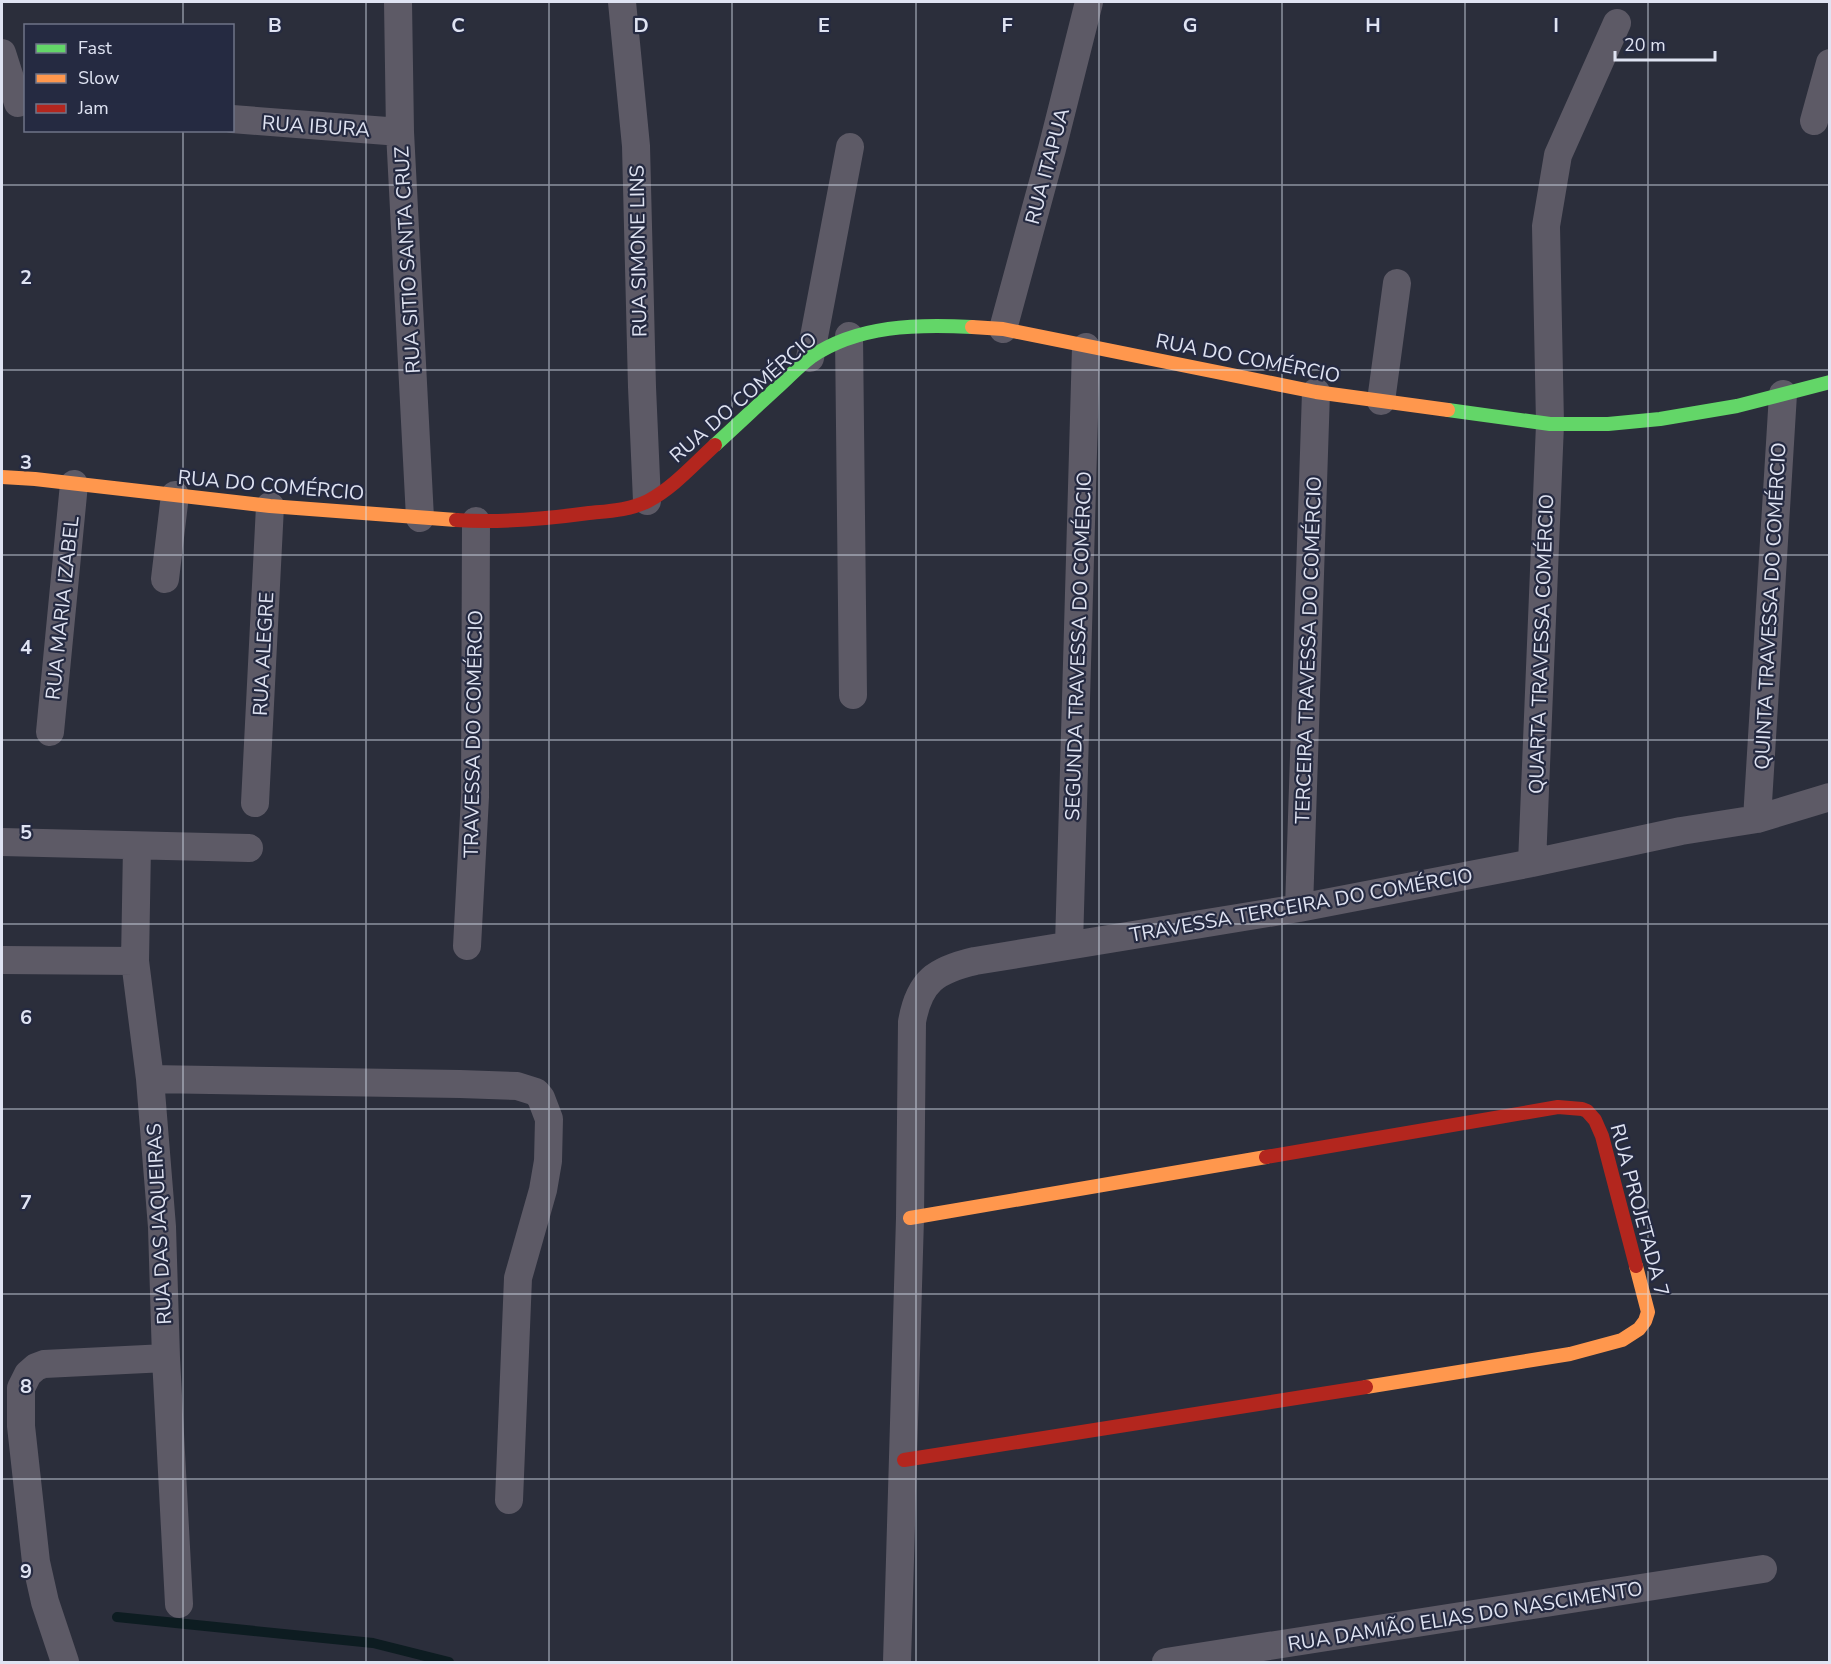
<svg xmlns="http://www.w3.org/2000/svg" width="1831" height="1664" font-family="'Nunito Sans',sans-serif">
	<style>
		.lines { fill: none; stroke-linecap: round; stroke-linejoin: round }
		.stream { stroke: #0d1c21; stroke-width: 10 }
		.street { stroke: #5d5a66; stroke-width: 28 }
		.fast { stroke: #63d668; stroke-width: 14 }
		.slow { stroke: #ff974d; stroke-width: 14 }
		.jam { stroke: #b3261e; stroke-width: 14 }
		.grid { fill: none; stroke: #dfe3f2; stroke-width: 1.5; stroke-opacity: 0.55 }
		.labels { text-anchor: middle; stroke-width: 4.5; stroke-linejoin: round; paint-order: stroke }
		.street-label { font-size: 20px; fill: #dfe3f2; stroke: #252a41 }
		.grid-label { font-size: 20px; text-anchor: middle; font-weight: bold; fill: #dfe3f2; stroke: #252a41; stroke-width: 4.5; stroke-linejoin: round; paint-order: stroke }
	</style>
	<rect width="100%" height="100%" fill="#2b2e3b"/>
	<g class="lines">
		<!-- stream -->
		<path class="stream" d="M117 1617 373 1643 449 1662"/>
		<!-- street -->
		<path class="street" d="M398 2 400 132 420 518
			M622 2 636 146 642 387 647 501
			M2 53 18 103
			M232 119 400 132
			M1814 121 1830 63
			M1003 329 1052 149 1089 2
			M849 336 853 695
			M810 358 850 147
			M1381 401 1397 283
			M165 579 175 495
			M50 732 74 484
			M255 803 270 506
			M1757 819 1783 394
			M2 842 249 848
			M137 846 135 961 150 1079 162 1227 166 1358 179 1604
			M1532 863 1550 424 1546 226 1558 155 1617 23
			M1299 908 1316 392
			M1069 945 1086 347
			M467 946 475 797 476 521
			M2 960 135 961
			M150 1079 460 1084 517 1086 536 1092 541 1098 549 1119 548 1161 543 1190 518 1278 509 1500
			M65 1662 45 1602 36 1562 21 1426V1388L28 1374 36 1367 44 1364 166 1358
			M897 1662 910 1218 912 1022C919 981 936 970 975 961L1299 908 1532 863 1681 831 1757 819 1830 797
			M1166 1662 1763 1569"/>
		<!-- fast -->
		<path class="fast" d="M1448 410 1550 424H1608L1660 419 1737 406 1830 382
			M715 445C737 425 758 405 780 385 790 376 800 365 811 357 858 325 917 324 972 327"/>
		<!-- slow -->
		<path class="slow" d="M972 327 1003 329 1316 392 1448 410
			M2 477 35 479 270 506 456 520
			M910 1218 1266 1157
			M1366 1387 1570 1354 1622 1340 1639 1329 1645 1321 1648 1312 1636 1266"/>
		<!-- jam -->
		<path class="jam" d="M456 520C501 523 545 519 589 513 609 511 630 510 648 501 673 488 694 464 715 445
			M1266 1157 1558 1107 1582 1109 1587 1111 1595 1120 1602 1136 1636 1266
			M904 1460 1366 1387"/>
	</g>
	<!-- grid -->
	<path class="grid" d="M183 2V26M366 2V1662M549 2V1662M732 2V1662M916 2V1662M1099 2V1662M1282 2V1662M1465 2V1662M1648 2V1662M183 130V1662M2 185H1830M2 370H1830M2 555H1830M2 740H1830M2 924H1830M2 1109H1830M2 1294H1830M2 1479H1830"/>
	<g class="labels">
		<!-- street labels -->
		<g class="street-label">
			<text transform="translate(316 126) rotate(4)" y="7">RUA IBURA</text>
			<text transform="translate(1047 166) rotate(-75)" y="7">RUA ITAPUA</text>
			<text transform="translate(638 251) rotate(-91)" y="7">RUA SIMONE LINS</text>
			<text transform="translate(407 260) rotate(-93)" y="7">RUA SITIO SANTA CRUZ</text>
			<text transform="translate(1248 358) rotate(11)" y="7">RUA DO COMÉRCIO</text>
			<text transform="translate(743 397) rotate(-41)" y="7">RUA DO COMÉRCIO</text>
			<text transform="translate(271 485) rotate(5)" y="7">RUA DO COMÉRCIO</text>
			<text transform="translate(1770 606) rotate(-87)" y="7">QUINTA TRAVESSA DO COMÉRCIO</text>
			<text transform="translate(62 608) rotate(-84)" y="7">RUA MARIA IZABEL</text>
			<text transform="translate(1541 644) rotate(-88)" y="7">QUARTA TRAVESSA COMÉRCIO</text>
			<text transform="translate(1078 646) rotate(-88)" y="7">SEGUNDA TRAVESSA DO COMÉRCIO</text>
			<text transform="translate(1308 650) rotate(-88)" y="7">TERCEIRA TRAVESSA DO COMÉRCIO</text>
			<text transform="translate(263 654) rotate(-87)" y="7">RUA ALEGRE</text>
			<text transform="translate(473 734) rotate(-89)" y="7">TRAVESSA DO COMÉRCIO</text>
			<text transform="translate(1301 905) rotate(-10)" y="7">TRAVESSA TERCEIRA DO COMÉRCIO</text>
			<text transform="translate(1640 1210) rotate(75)" y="7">RUA PROJETADA 7</text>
			<text transform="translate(159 1224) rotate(-93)" y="7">RUA DAS JAQUEIRAS</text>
			<text transform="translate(1465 1616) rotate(-9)" y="7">RUA DAMIÃO ELIAS DO NASCIMENTO</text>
		</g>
	</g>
	<g class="grid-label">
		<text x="275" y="32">B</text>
		<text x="458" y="32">C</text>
		<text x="641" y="32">D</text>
		<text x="824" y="32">E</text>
		<text x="1007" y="32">F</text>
		<text x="1190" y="32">G</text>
		<text x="1373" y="32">H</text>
		<text x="1556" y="32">I</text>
		<text x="26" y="284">2</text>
		<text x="26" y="469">3</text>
		<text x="26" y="654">4</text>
		<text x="26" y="839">5</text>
		<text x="26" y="1024">6</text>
		<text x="26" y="1209">7</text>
		<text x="26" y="1393">8</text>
		<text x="26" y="1578">9</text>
	</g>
	<!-- border -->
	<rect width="1831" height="1664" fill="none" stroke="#dfe3f2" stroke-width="6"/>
	<!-- legend -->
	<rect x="24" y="24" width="210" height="108" fill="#252a41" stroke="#6f7488" stroke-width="1.5"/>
	<rect x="36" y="44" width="30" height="9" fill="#63d668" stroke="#6f7488" stroke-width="1.5"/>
	<text x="78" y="54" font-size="18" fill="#dfe3f2">Fast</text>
	<rect x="36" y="74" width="30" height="9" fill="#ff974d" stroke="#6f7488" stroke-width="1.5"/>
	<text x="78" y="84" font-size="18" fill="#dfe3f2">Slow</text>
	<rect x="36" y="104" width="30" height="9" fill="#b3261e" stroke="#6f7488" stroke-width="1.5"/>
	<text x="78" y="114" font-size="18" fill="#dfe3f2">Jam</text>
	<!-- scale -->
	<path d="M1615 51v9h100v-9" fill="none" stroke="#dfe3f2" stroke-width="3"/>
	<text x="1624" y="51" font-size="18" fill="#dfe3f2" stroke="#252a41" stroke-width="4.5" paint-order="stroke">20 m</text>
</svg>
